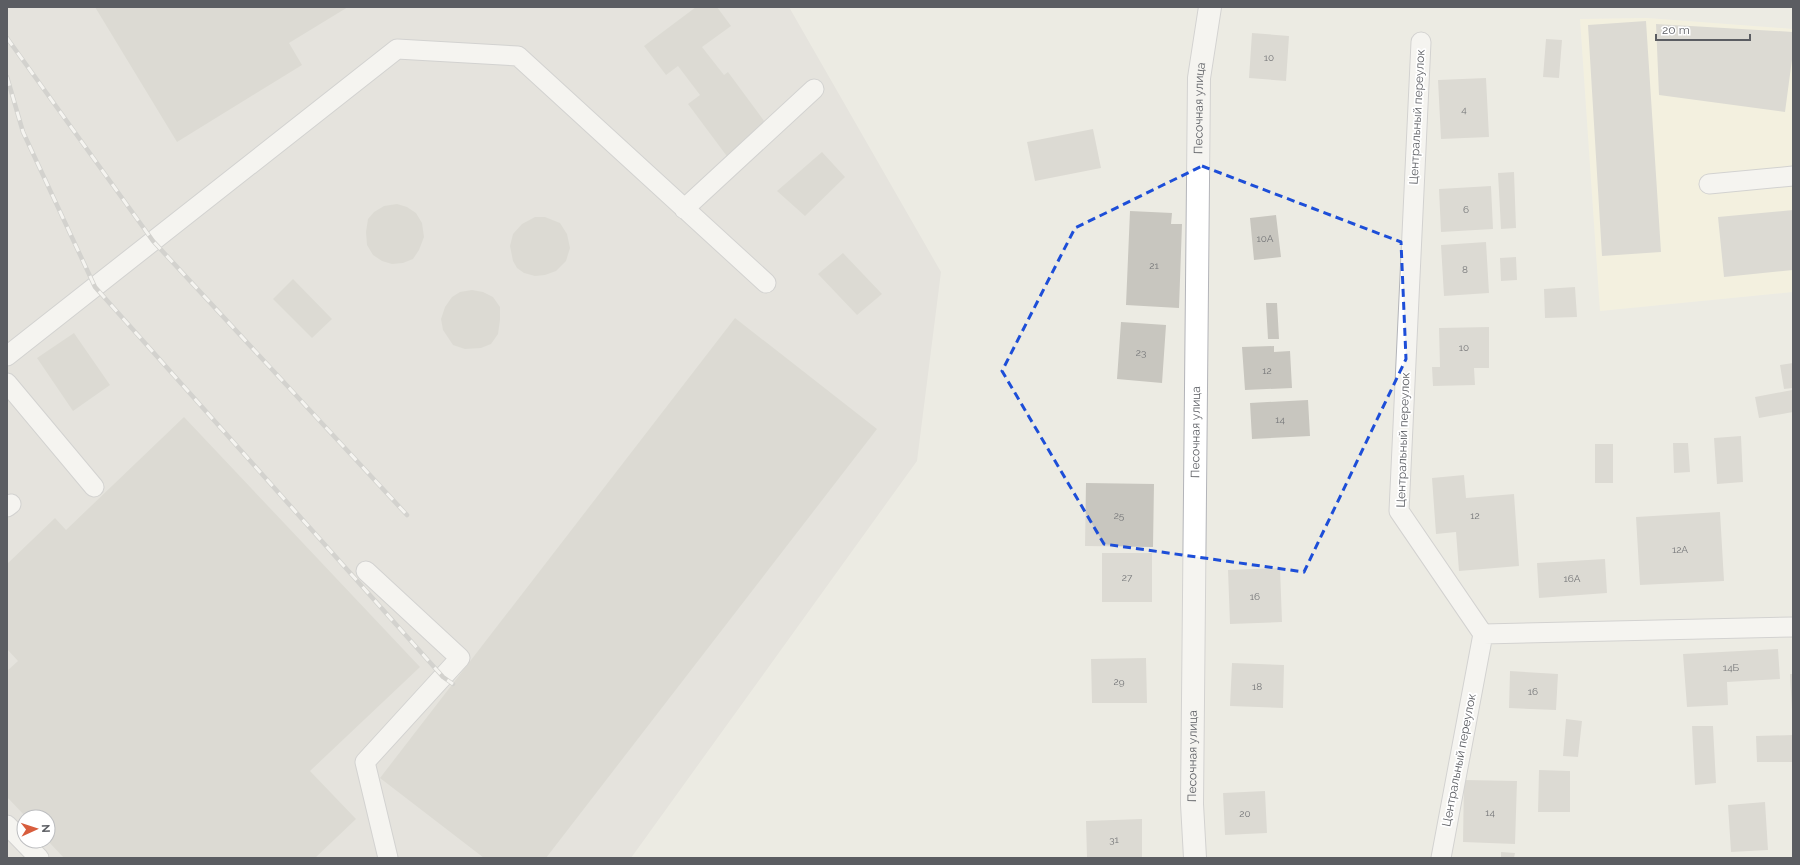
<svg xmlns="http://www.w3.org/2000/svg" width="1800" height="865" font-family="Raleway,sans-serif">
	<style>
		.commercial { fill: #faf7da }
		.industrial { fill: #dbdad5; fill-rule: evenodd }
		.building { fill: #c8c6bf }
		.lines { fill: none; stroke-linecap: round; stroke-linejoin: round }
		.lane-casing { stroke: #b3b4b9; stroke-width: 21 }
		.street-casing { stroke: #b3b4b9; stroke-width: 24 }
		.lane { stroke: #fff; stroke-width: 19 }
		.street { stroke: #fff; stroke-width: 22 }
		.rail-casing { stroke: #b3b4b4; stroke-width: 4.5 }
		.rail { stroke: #fff; stroke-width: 3; stroke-dasharray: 9; stroke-linecap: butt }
		.marked { fill: none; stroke: #1d4ed8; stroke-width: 3; stroke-dasharray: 8 5; stroke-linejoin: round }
		.labels { text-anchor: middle; stroke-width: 3.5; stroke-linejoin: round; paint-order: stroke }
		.number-label { font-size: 10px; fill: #767779 }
		.street-label { font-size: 12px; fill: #5b5d62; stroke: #fff }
	</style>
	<rect width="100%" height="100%" fill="#ecebe3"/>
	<!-- commercial -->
	<path class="commercial" d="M1647 18 1793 29V292L1600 311 1580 19Z"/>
	<!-- industrial -->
	<path class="industrial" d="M7 7H789L941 272 917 461 631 858H7ZM24 817H48V841H24Z"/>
	<!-- building -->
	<path class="building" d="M95 7H348L289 43 302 65 177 142Z
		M696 7H717L731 26 702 47 724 75 728 72 770 129 729 159 688 104 700 95 678 66 666 75 644 46Z
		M1646 21 1661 252 1602 256 1588 25Z
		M1656 24 1793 32V52L1785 112 1659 95Z
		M1252 33 1289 36 1286 81 1249 78Z
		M1546 39 1562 40 1559 78 1543 77Z
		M1486 78 1489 137 1441 139 1438 80Z
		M1093 129 1101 168 1035 181 1027 142Z
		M822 152 845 177 805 216 777 191Z
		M1514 172 1516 228 1501 229 1498 173Z
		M1491 186 1493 229 1441 232 1439 189Z
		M397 204 407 207 416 213 422 223 424 237 419 250 413 259 403 263 392 264 382 261 373 255 367 245 366 232 368 219 374 212 384 206Z
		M1793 210V270L1724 277 1718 217Z
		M1130 211 1172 213 1171 224H1182L1179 308 1126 305Z
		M1276 215 1281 257 1254 260 1250 218Z
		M535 217H545L560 223 567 234 570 248 566 261 556 271 545 275 535 276 524 273 517 268 513 261 510 246 513 234 522 224Z
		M1486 242 1489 293 1444 296 1441 245Z
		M843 253 882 294 857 315 818 274Z
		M1516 257 1517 280 1501 281 1500 258Z
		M293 279 332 319 312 338 273 299Z
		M1575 287 1577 317 1545 318 1544 289Z
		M472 290 483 292 493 297 500 307V320L498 334 491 344 481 348 465 349 453 345 443 330 441 319 445 307 452 297 460 292Z
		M1266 303H1277L1279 339H1268Z
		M735 318 877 429 546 858H484L380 778Z
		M1121 322 1166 325 1162 383 1117 379Z
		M1489 327V368H1474L1475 385 1433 386 1432 367H1440L1439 328Z
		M74 333 110 385 73 411 37 358Z
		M1274 346V352L1290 351 1292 388 1245 390 1242 347Z
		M1793 363V388L1784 389 1780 365Z
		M1792 390 1793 412 1759 418 1755 397Z
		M1308 400 1310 436 1252 439 1250 403Z
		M184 417 420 667 310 771 356 819 315 858H64L48 841V817H26L7 797V671L18 661 7 649V564L55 518 66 530Z
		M1741 436 1743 482 1717 484 1714 438Z
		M1673 443H1688L1690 472 1674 473Z
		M1595 444H1613V483H1595Z
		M1464 475 1466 498 1514 494 1519 566 1459 571 1456 532 1436 534 1432 478Z
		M1086 483 1154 484 1153 547 1085 546Z
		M1720 512 1724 581 1640 585 1636 517Z
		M1102 553H1152V602H1102Z
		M1605 559 1607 593 1539 598 1537 563Z
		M1280 568 1282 622 1230 624 1228 570Z
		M1778 649 1780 679 1727 682 1728 705 1687 707 1683 654Z
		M1146 658 1147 703H1092L1091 659Z
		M1232 663 1284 665 1283 708 1230 706Z
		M1510 671 1558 674 1556 710 1509 708Z
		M1790 674H1793V710L1792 711Z
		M1566 719 1582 721 1578 757 1563 756Z
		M1692 726H1713L1716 783 1695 785Z
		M1793 735V762H1757L1756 736Z
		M1539 770 1570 771V812H1538Z
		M1464 780 1517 781 1515 844 1463 842Z
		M1265 791 1267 833 1225 835 1223 793Z
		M1765 802 1768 850 1731 852 1728 805Z
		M1142 819V858H1087L1086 821Z
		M1501 852 1515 853 1514 858H1501Z"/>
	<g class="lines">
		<defs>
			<path id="lane" d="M1421 42 1399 511 1483 634 1441 858
				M1709 184 1793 176
				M684 209 814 89
				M7 356 397 49 518 56 766 283
				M7 383 94 487
				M7 507 11 504
				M366 571 460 658 365 762 388 858
				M1483 634 1793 627
				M7 825 39 858"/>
			<g id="street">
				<path id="s1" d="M1195 858 1192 804 1199 78 1210 7"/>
			</g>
		</defs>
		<!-- lane casing -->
		<use href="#lane" class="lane-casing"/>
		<!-- street casing -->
		<use href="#street" class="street-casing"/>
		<!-- lane -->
		<use href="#lane" class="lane"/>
		<!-- street -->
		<use href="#street" class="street"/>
		<defs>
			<path id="rail" d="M7 38 153 241 407 515
				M7 77 23 132 95 287 443 677 453 684"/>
		</defs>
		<!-- rail casing -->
		<use href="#rail" class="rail-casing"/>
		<!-- rail -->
		<use href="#rail" class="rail"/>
	</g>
	<!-- marked area -->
	<path d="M0 0H1800V865H0ZM1202 166 1401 242 1406 359 1304 572 1104 544 1002 371 1075 228Z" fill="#ecebe3" fill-opacity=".55" fill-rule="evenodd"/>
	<path class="marked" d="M1202 166 1401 242 1406 359 1304 572 1104 544 1002 371 1075 228Z"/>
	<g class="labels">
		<!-- number labels -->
		<g class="number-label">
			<text x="1269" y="61">10</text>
			<text x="1464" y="113">4</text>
			<text x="1466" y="213">6</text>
			<text x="1265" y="242">10А</text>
			<text x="1154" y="269">21</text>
			<text x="1465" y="273">8</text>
			<text x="1464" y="351">10</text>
			<text x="1141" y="356">23</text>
			<text x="1267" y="374">12</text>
			<text x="1280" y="423">14</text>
			<text x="1119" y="519">25</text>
			<text x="1475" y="519">12</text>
			<text x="1680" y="553">12А</text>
			<text x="1127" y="581">27</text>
			<text x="1572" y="582">16А</text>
			<text x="1255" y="600">16</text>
			<text x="1731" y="671">14Б</text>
			<text x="1119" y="685">29</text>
			<text x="1257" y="690">18</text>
			<text x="1533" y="695">16</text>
			<text x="1490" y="816">14</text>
			<text x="1245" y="817">20</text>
			<text x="1114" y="843">31</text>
		</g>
		<!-- street labels -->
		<g class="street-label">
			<text dy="4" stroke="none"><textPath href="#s1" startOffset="750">Песочная улица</textPath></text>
			<text transform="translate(1417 117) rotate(-87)" y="4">Центральный переулок</text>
			<text dy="4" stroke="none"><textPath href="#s1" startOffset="426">Песочная улица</textPath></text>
			<text transform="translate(1403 440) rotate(-88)" y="4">Центральный переулок</text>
			<text dy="4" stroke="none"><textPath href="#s1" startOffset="102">Песочная улица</textPath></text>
			<text transform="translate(1459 760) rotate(-79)" y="4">Центральный переулок</text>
		</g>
	</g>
	<!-- border -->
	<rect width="1800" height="865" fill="none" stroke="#5b5d62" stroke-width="16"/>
	<!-- north arrow -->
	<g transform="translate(36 829) rotate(87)"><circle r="19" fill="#ffffff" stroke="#bdbec0"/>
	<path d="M0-3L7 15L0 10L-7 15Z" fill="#d85d3d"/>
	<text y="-6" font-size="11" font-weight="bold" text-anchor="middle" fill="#5b5d62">N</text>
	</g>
	<!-- scale -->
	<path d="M1656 34v6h94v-6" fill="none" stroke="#5b5d62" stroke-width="2"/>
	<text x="1662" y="34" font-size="12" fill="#5b5d62" stroke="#ffffff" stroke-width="3" paint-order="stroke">20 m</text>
</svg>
